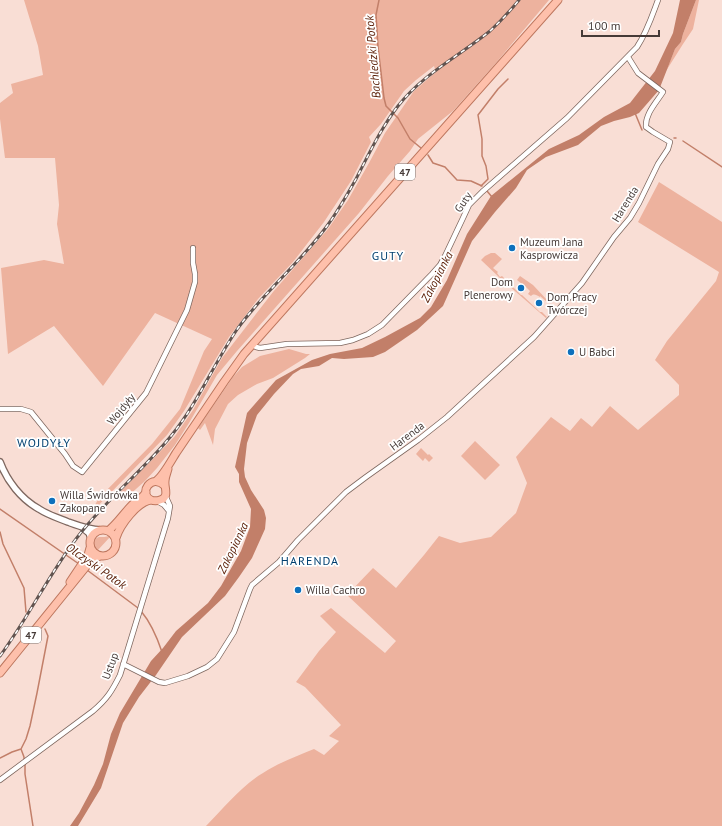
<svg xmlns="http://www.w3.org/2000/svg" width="722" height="826" font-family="'PT Sans',sans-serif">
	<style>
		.green { fill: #edb29e }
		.water { fill: #c27f69 }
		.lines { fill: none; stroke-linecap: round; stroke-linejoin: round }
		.stream { stroke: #c27f69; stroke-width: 1.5 }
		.minor-casing { stroke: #7e675f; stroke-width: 6 }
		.tertiary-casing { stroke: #7e675f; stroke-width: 8 }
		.primary-casing { stroke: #bd765e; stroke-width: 9 }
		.minor { stroke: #fff; stroke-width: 4.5 }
		.tertiary { stroke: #fff; stroke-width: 5.5 }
		.primary { stroke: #fec0ab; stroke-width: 7 }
		.rail-casing { stroke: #615450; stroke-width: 3 }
		.rail { stroke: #fff; stroke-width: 1.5; stroke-dasharray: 4.5; stroke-linecap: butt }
		.poi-dot { fill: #0d70bc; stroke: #fff; stroke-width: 1.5 }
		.labels { text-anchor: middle; stroke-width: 3.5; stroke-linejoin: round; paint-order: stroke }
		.shield { fill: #fff; stroke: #7d7573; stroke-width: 1 }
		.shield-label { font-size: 10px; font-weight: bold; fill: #453a37 }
		.street-label { font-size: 11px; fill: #453a37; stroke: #fff }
		.poi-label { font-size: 11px; fill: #453a37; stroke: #fff; text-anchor: start }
		.water-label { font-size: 12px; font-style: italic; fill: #581b03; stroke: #fff }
		.neighbourhood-label { font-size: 12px; letter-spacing: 1px; fill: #013f6f; stroke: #fff }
	</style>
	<rect width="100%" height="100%" fill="#f9ded5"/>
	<!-- green -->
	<path class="green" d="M24 0H549L495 64 453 111 418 139 410 151 388 176 359 213 237 351 217 375 189 423 175 445 157 468 145 481 127 497 120 493 127 485 155 457 175 436 193 410 222 358 273 292 328 229 348 200 369 163 385 133 414 91 436 72 434 66 416 80 404 91 381 124 369 137 371 142 351 181 324 222 293 262 258 299 229 337 184 411 167 435 89 515 99 498 152 444 180 409 204 351 212 339 155 313 103 386 54 326 8 354 1 268 44 260 64 264 57 224 59 205 55 158H5L0 119V103L13 93 11 84 43 75 38 46Z
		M696 0H699L693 29 683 44 666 71 675 49 681 42 683 34Z
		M659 182 722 222V826H206C224 808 241 786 263 773 278 763 297 756 314 749L324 755 339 741 329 736 341 725 305 687 296 682 319 651 336 632 320 616 331 608 385 653 396 641 347 595 373 568 396 588 424 555 439 536 460 543 491 537 516 513 527 483 516 457 551 417 570 431 581 418 592 427 610 406 638 430 679 395V385L655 360 667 341 716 281 719 272 638 222Z
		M491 253H495L502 259 493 268 498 272 497 273 500 277 502 276 521 295H522L540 312H542L547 317 546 318 501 279 481 260 485 256Z
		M520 276 533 285 548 301 547 302 540 296V297C536 295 534 293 531 296L528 294 530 291 523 284H522L517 280Z
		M289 349 306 354H310L305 358 273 378 257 384 238 395 228 404 215 429 213 445 205 423 200 430 198 428 233 377 242 367 260 356Z
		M475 441 500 465 485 480 461 456Z
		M421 448 428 455 429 454 433 458 429 462 425 458 423 461 416 454Z
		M109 536 110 537 98 550 96 551C92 546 92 539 99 537 103 537 106 537 109 536Z"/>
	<!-- water -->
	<path class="water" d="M680 0H696L683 34 681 42 675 49 659 90 639 113 630 117 614 121 601 126 578 145 546 157 527 170 516 188 495 212 472 241 443 306 417 330 385 352 373 357 344 359 332 358 319 366 301 369 293 374 274 394 257 415 247 443 244 469 245 477 251 490 264 510 266 518 265 529 252 558 239 577 225 596 182 637 156 675 139 697 123 723 101 788 78 826H70L79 813 94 785 103 764 111 734 120 713 151 661 163 648 176 631 208 603 221 586 241 551 250 527 251 509 239 482V474L235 467 247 413 276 380 312 360 330 354 362 348 385 337 420 318 431 307 447 280 467 234 491 196 549 149 579 135 604 117 630 103 655 71 673 33Z"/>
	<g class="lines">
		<!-- stream -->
		<path class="stream" d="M379 0 376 15 378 47 384 98 386 106 398 118 410 139 421 148
			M635 113 642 130
			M674 138H676
			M683 141 722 167
			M428 155 433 163 445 167 457 180 471 181 482 186
			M481 186 488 179 486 166 482 156V139L478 115 498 89 508 79
			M487 191 492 197
			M0 509 79 564
			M0 532 3 544 24 588 26 612
			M87 570 138 608
			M141 611C151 623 157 637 162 652
			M0 758 12 752 21 749
			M24 760V757L21 749 26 739 30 726 37 693 48 636 45 629
			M25 764V774L33 826"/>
		<defs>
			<path id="minor" d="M252 344 256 347 260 348 287 344 340 343 353 340 368 334 382 325 432 274 440 265 445 256 463 218 469 205 482 192 567 118 637 47C647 32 652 16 658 0
				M0 409H21L31 412 65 454 73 466 82 472 146 393 187 310 195 282V274L193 263V248
				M157 501 164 505 169 511
				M123 664 159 682 165 683 188 676 207 667 217 659 234 632 250 589 252 585 279 562 298 540 346 492 366 477 418 440 447 417 534 337 582 283 614 237 630 218 639 203 658 164 668 149 670 142 653 132 646 127C645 114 656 103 663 92L638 73 628 57
				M0 780 93 711C107 699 112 691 120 675L168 518 170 506 165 495"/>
			<path id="tertiary" d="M0 462C7 481 21 499 39 509 48 515 58 518 68 522 79 526 89 530 101 530
				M84 529 89 533 91 538"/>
			<path id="primary" d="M156 481C163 476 171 461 176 453L224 382 244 354 558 0
				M165 486C151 472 138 494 151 500 154 501 157 501 160 500 170 497 164 488 165 481 165 477 167 473 168 469
				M90 543a13 13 0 1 1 26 0a13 13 0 1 1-26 0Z
				M108 531C117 524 124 513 132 505 137 500 143 498 146 492
				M116 538C120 525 137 502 151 500
				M70 582 88 555 90 548
				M0 673 89 563 94 558 101 556"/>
		</defs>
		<!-- minor casing -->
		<use href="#minor" class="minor-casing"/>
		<!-- tertiary casing -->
		<use href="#tertiary" class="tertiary-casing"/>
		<!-- primary casing -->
		<use href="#primary" class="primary-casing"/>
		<!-- minor -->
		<use href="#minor" class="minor"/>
		<!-- tertiary -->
		<use href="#tertiary" class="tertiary"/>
		<!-- primary -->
		<use href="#primary" class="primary"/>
		<defs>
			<path id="rail" d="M0 656C28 618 48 576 76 539 104 501 142 472 171 436 198 403 214 363 238 328 265 291 300 263 327 226 338 211 347 195 356 179 369 154 381 128 398 106 423 74 459 56 490 31 500 22 510 11 519 0"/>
		</defs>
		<!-- rail casing -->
		<use href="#rail" class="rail-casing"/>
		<!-- rail -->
		<use href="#rail" class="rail"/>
	</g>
	<!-- markers -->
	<g class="poi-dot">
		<circle cx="512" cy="248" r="4"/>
		<circle cx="521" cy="288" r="4"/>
		<circle cx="539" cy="303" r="4"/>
		<circle cx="571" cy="352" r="4"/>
		<circle cx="52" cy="501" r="4"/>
		<circle cx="298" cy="590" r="4"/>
	</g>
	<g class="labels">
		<!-- shield labels -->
		<g class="shield">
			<rect x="395" y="164" width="20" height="16" rx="3"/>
			<rect x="21" y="627" width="20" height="16" rx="3"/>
		</g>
		<g class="shield-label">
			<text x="405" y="176">47</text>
			<text x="31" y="639">47</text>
		</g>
		<!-- street labels -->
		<g class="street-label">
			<text transform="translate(463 202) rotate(-56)" y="4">Guty</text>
			<text transform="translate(625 204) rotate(-58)" y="4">Harenda</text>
			<text transform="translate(121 409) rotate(-50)" y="4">Wojdyły</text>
			<text transform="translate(407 436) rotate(-37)" y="4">Harenda</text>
			<text transform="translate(110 666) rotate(-70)" y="4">Ustup</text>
		</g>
		<!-- poi labels -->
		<g class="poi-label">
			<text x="520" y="246">Muzeum Jana<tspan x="520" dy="13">Kasprowicza</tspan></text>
			<text x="513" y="286" text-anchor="end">Dom<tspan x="513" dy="13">Plenerowy</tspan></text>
			<text x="547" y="301">Dom Pracy<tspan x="547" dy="13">Twórczej</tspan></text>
			<text x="579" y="356">U Babci</text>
			<text x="60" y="499">Willa Świdrówka<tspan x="60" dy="13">Zakopane</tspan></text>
			<text x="306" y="594">Willa Cachro</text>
		</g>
		<!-- water labels -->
		<g class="water-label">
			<text transform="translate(373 57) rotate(-95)" y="4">Bachledzki Potok</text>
			<text transform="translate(437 277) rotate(-63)" y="4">Zakopianka</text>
			<text transform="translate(233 548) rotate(-64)" y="4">Zakopianka</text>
			<text transform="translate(96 566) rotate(35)" y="4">Olczyski Potok</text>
		</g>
		<!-- neighbourhood labels -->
		<g class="neighbourhood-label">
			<text x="388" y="260">GUTY</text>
			<text x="44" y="447">WOJDYŁY</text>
			<text x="310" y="565">HARENDA</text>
		</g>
	</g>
	<!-- scale -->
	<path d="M582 30v6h77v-6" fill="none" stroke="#453a37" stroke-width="2"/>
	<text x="588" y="30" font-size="12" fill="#453a37" stroke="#ffffff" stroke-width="3" paint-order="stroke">100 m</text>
</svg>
